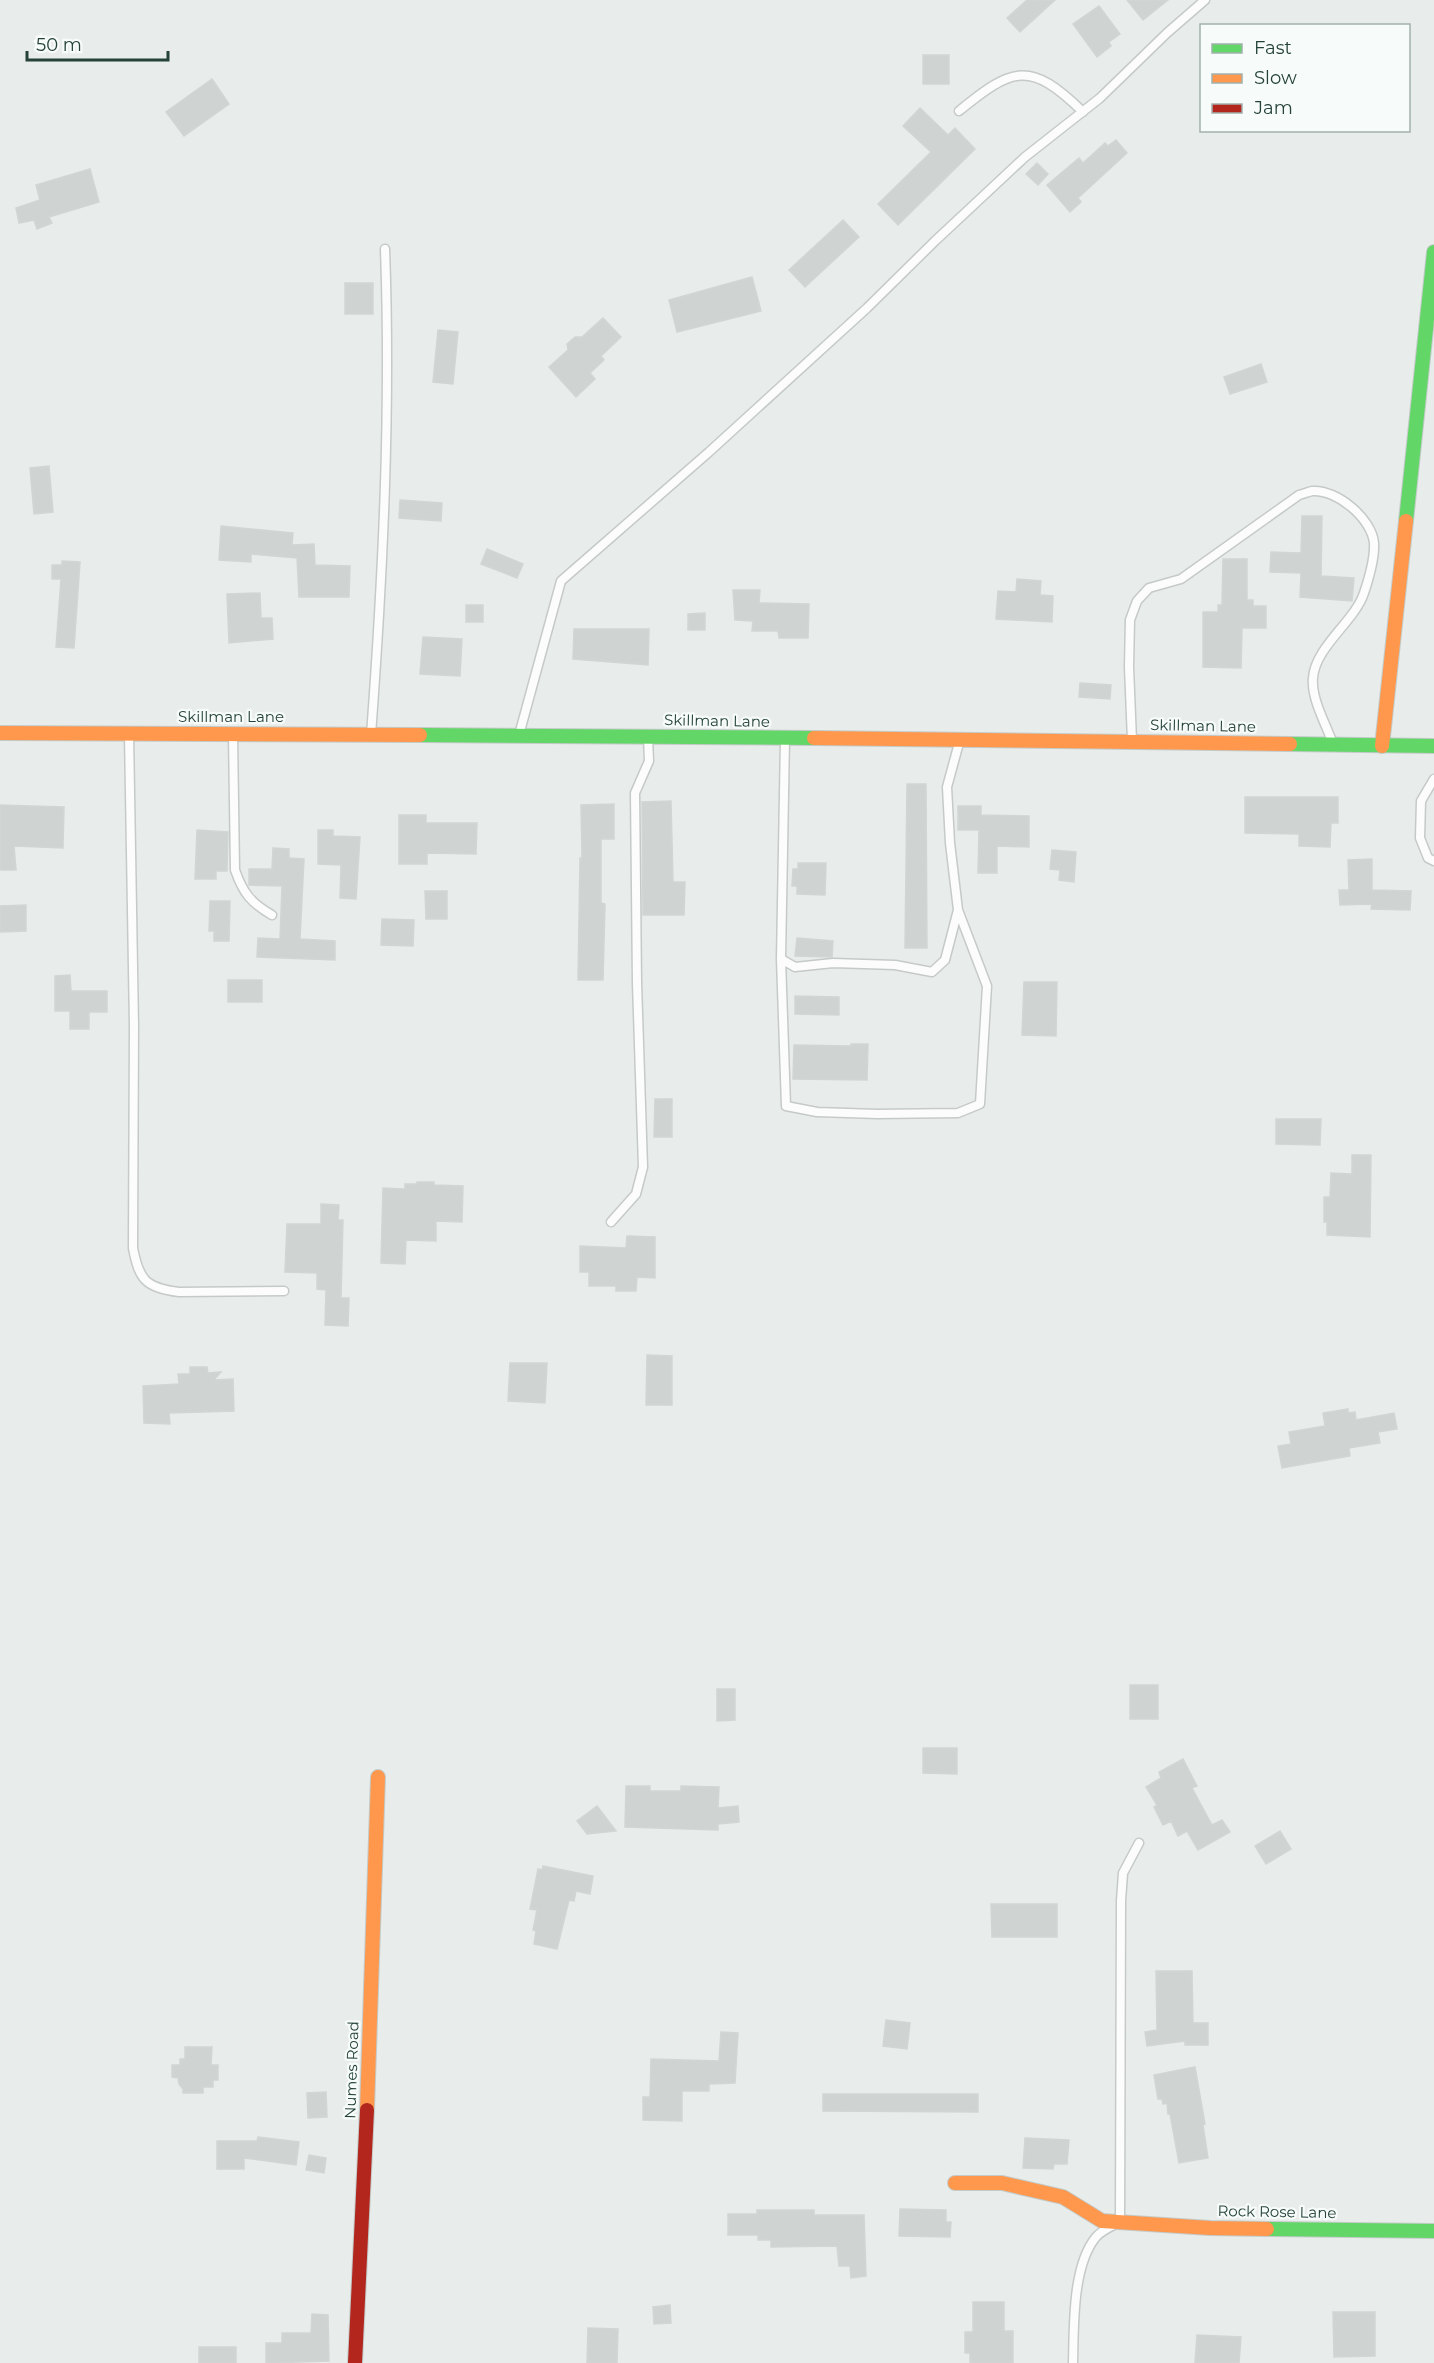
<svg xmlns="http://www.w3.org/2000/svg" width="1434" height="2363" font-family="Montserrat,sans-serif">
	<style>
		.building { fill: #cfd4d2; stroke: #d1d6d4; stroke-width: 1.5 }
		.lines { fill: none; stroke-linecap: round; stroke-linejoin: round }
		.lane-casing { stroke: #c5cac8; stroke-width: 11 }
		.fast-casing { stroke: #c3cbc8; stroke-width: 16 }
		.slow-casing { stroke: #c3cbc8; stroke-width: 16 }
		.jam-casing { stroke: #c3cbc8; stroke-width: 16 }
		.lane { stroke: #fcfcfc; stroke-width: 8 }
		.fast { stroke: #63d668; stroke-width: 14 }
		.slow { stroke: #ff974d; stroke-width: 14 }
		.jam { stroke: #b3261e; stroke-width: 14 }
		.labels { text-anchor: middle; stroke-width: 4.5; stroke-linejoin: round; paint-order: stroke }
		.street-label { font-size: 15px; fill: #24423a; stroke: #f7fbf9 }
	</style>
	<rect width="100%" height="100%" fill="#e8edeb"/>
	<!-- building -->
	<path class="building" d="M1027 0H1055L1020 32 1007 18Z
		M1127 0H1168L1143 20Z
		M1099 6 1120 34 1109 42 1111 46 1097 57 1073 24Z
		M923 55H949V84H923Z
		M212 79 229 104 184 136 166 112Z
		M920 108 948 135 955 128 975 149 898 225 878 204 931 152 903 126Z
		M1116 140 1127 153 1078 198 1081 202 1070 212 1047 185 1079 158 1083 163 1105 143 1108 146Z
		M1037 163 1048 174 1038 185 1026 174Z
		M90 169 99 202 49 217 52 223 37 229 34 220 19 223 16 208 40 200 36 185Z
		M843 220 859 237 805 287 789 270Z
		M752 277 761 311 677 332 669 300Z
		M345 283H373V314H345Z
		M603 318 621 337 601 356 604 360 590 373 595 379 576 397 549 367 568 350 567 344 575 337H582Z
		M438 330 458 332 453 384 433 382Z
		M1261 364 1267 382 1230 394 1224 377Z
		M49 466 53 512 34 514 30 468Z
		M400 500 442 503 441 521 399 518Z
		M1302 516H1322L1321 576 1354 578 1352 601 1300 597 1301 573 1270 572 1271 552 1301 553Z
		M221 526 293 533 292 545 314 544 315 565 350 566 349 597H299L297 558 251 554V562L219 560Z
		M487 549 523 564 517 578 481 564Z
		M1223 559H1247V600H1253V606H1266V628H1242L1241 668 1203 667V612H1218V605H1222Z
		M62 561 80 562 74 648 56 647 61 579H52V565H62Z
		M1017 579 1041 581 1040 595 1053 596 1052 622 996 619 998 591 1016 592Z
		M733 590H760L759 603 809 604 808 638H779L778 631H752L753 621 735 620Z
		M260 593 261 618H272L273 639 229 643 227 594Z
		M466 605H483V622H466Z
		M705 613V630H688V614Z
		M574 629H649L648 665 573 659Z
		M423 637 462 639 460 676 420 674Z
		M1080 683 1111 685 1110 699 1079 697Z
		M907 784H926L927 948H905Z
		M1245 797H1338V823H1331L1330 847 1299 846V834L1245 833Z
		M671 801 673 882H685L684 915H643L642 802Z
		M614 804V839H601V903L605 904 603 980H578L580 858H582L581 805Z
		M0 805 64 807 63 848 14 846 16 870H0Z
		M958 806H981V815L1029 816V847L997 846V873H978L979 830H958Z
		M399 815H426V823H477L476 854 427 853V864H399Z
		M197 830 228 832 227 871H216V879H195Z
		M318 830H333V836L360 837 356 899 340 898 341 865 318 864Z
		M273 848 289 849V858L304 859 300 939 335 941V960L257 957 258 938 280 939 282 886 249 885V869H272Z
		M1052 850 1076 852 1074 882 1059 880 1060 870 1050 869Z
		M1372 859V890L1411 891 1410 910 1371 909 1372 904 1340 905 1339 890H1349L1348 860Z
		M798 863H826L825 895 797 894V886H792L793 869H798Z
		M425 891H447V919H426Z
		M210 901H230L229 941H214V931H209Z
		M26 905V931L0 932V906Z
		M382 919 414 920 413 946 381 945Z
		M797 938 833 941 832 957 795 956Z
		M70 975 71 991H107V1012H89V1029H70V1011H55V976Z
		M228 980H262V1002H228Z
		M1024 982H1057L1056 1036 1022 1035Z
		M795 996 839 997V1015L795 1014Z
		M851 1044H868L867 1080 793 1079 794 1045 851 1046Z
		M655 1099H672V1137H654Z
		M1276 1119H1321L1320 1145 1276 1144Z
		M1352 1155H1371L1370 1237 1327 1235V1222H1324V1197H1330L1331 1173 1352 1174Z
		M417 1182H434V1185L463 1186 462 1222 436 1221V1241L406 1240 405 1264 381 1263 383 1188 405 1189V1184H417Z
		M321 1204 339 1205 338 1220H343L341 1298H349L348 1326 325 1325 326 1290 317 1289V1273L285 1272 287 1224H321Z
		M627 1236 655 1237V1278L637 1277 636 1291H616V1286H589V1272H580V1246L626 1248Z
		M647 1355 672 1356V1405H646Z
		M510 1363H547L545 1403 508 1401Z
		M190 1367H207L208 1373 221 1372 214 1380 233 1379 234 1411 169 1413 170 1424 144 1423 143 1386 179 1384 178 1374H190Z
		M1348 1409V1413L1355 1412 1356 1420 1394 1413 1397 1429 1378 1432 1380 1443 1349 1448 1350 1456 1282 1468 1278 1446 1291 1444 1289 1432 1325 1426 1323 1413Z
		M1130 1685H1158V1719H1130Z
		M717 1689H735V1720L717 1721Z
		M923 1748H957V1774L923 1773Z
		M1183 1759 1197 1786 1192 1788 1212 1825 1222 1820 1230 1832 1198 1850 1187 1831 1178 1836 1171 1821 1163 1825 1154 1807 1157 1805 1146 1787 1161 1778 1159 1772Z
		M626 1786H650V1791H681V1786L719 1787 718 1808 738 1806 739 1822 718 1824V1830L625 1827Z
		M597 1806 616 1831 587 1834 577 1821Z
		M1280 1831 1291 1849 1266 1864 1255 1846Z
		M543 1866 593 1876 590 1894 576 1891 574 1901 569 1900 557 1949 534 1944 536 1931 533 1930 537 1910 530 1909 538 1869 542 1870Z
		M991 1904H1057V1937H992Z
		M1156 1971H1192L1193 2023H1208V2045H1185V2041L1147 2046 1145 2032 1157 2030Z
		M886 2020 910 2023 907 2049 883 2046Z
		M721 2032 738 2033 735 2083 709 2084V2091H682V2121L643 2120V2097H650L651 2059 719 2061Z
		M185 2047H212L211 2065H218V2080H213V2087H203V2093H183V2089L179 2084 178 2078 172 2077V2065H180V2059H185Z
		M1195 2067 1205 2124 1203 2125 1208 2158 1179 2163 1170 2114H1168L1167 2103 1163 2104 1162 2099H1158L1154 2075Z
		M326 2092 327 2117 308 2118 307 2093Z
		M823 2094H978V2112L823 2111Z
		M258 2137 299 2142 296 2165 244 2158V2169H217V2141H257Z
		M1025 2138 1069 2140 1067 2164H1054L1053 2169 1023 2168Z
		M309 2155 326 2158 324 2173 306 2170Z
		M900 2209 946 2210V2222H951L950 2237 899 2236Z
		M757 2210H814V2215H864L866 2276 851 2278 850 2266H839L837 2246 771 2247V2240H758V2235H728V2214H757Z
		M973 2302H1004V2331H1013V2363H970V2353H965V2332H973Z
		M670 2305 671 2323 654 2324 653 2307Z
		M1333 2312H1375V2356L1334 2357Z
		M312 2314 328 2315 329 2361 266 2363V2343H282V2333H311Z
		M588 2328 618 2329 617 2363H587Z
		M1197 2335 1241 2337 1239 2363H1195Z
		M199 2347H236V2363H199Z"/>
	<g class="lines">
		<defs>
			<path id="lane" d="M959 111C1013 67 1030 60 1083 112
				M129 734 134 1026 133 1248C139 1280 146 1288 179 1292L284 1291
				M233 734 235 870C243 893 251 903 272 915
				M371 735C383 573 391 411 385 249
				M519 735 561 581 709 452 867 308 935 241 1025 157 1100 98 1167 33 1205 0
				M785 739 781 959 786 1106 817 1112 877 1114 958 1113 980 1104 987 986 958 910 950 843 947 787 959 743
				M1132 741 1129 667 1130 620 1137 601 1149 588 1181 579 1299 495C1303 494 1308 492 1312 491 1337 489 1372 519 1374 543 1375 559 1369 578 1364 593 1355 621 1315 647 1313 678 1311 699 1326 724 1333 744
				M1434 779 1421 801 1420 838 1428 858 1434 861
				M781 959 795 967 833 963 895 965 932 972 945 960 958 910
				M611 1222 636 1194 643 1167 637 983 635 793 649 761 648 737
				M1073 2363C1074 2327 1072 2266 1096 2237 1102 2230 1112 2226 1120 2222L1121 1901 1123 1873 1139 1843"/>
			<path id="fast" d="M1406 521 1434 252
				M420 735 814 738
				M1290 744 1434 746
				M1267 2229 1434 2231"/>
			<path id="slow" d="M0 733 420 735
				M814 738 1290 744
				M1382 746 1406 521
				M367 2110 378 1777
				M955 2183H1002L1063 2197 1102 2221 1210 2228 1267 2229"/>
			<path id="jam" d="M355 2363 367 2110"/>
		</defs>
		<!-- lane casing -->
		<use href="#lane" class="lane-casing"/>
		<!-- fast casing -->
		<use href="#fast" class="fast-casing"/>
		<!-- slow casing -->
		<use href="#slow" class="slow-casing"/>
		<!-- jam casing -->
		<use href="#jam" class="jam-casing"/>
		<!-- lane -->
		<use href="#lane" class="lane"/>
		<!-- fast -->
		<use href="#fast" class="fast"/>
		<!-- slow -->
		<use href="#slow" class="slow"/>
		<!-- jam -->
		<use href="#jam" class="jam"/>
	</g>
	<g class="labels">
		<!-- street labels -->
		<g class="street-label">
			<text x="231" y="722">Skillman Lane</text>
			<text transform="translate(717 721) rotate(1)" y="5">Skillman Lane</text>
			<text transform="translate(1203 726) rotate(1)" y="5">Skillman Lane</text>
			<text transform="translate(352 2070) rotate(-88)" y="5">Numes Road</text>
			<text transform="translate(1277 2212) rotate(1)" y="5">Rock Rose Lane</text>
		</g>
	</g>
	<!-- legend -->
	<rect x="1200" y="24" width="210" height="108" fill="#f7fbf9" stroke="#a3b1ad" stroke-width="1.5"/>
	<rect x="1212" y="44" width="30" height="9" fill="#63d668" stroke="#a3b1ad" stroke-width="1.5"/>
	<text x="1254" y="54" font-size="18" fill="#24423a">Fast</text>
	<rect x="1212" y="74" width="30" height="9" fill="#ff974d" stroke="#a3b1ad" stroke-width="1.5"/>
	<text x="1254" y="84" font-size="18" fill="#24423a">Slow</text>
	<rect x="1212" y="104" width="30" height="9" fill="#b3261e" stroke="#a3b1ad" stroke-width="1.5"/>
	<text x="1254" y="114" font-size="18" fill="#24423a">Jam</text>
	<!-- scale -->
	<path d="M27 51v9h141v-9" fill="none" stroke="#24423a" stroke-width="3"/>
	<text x="36" y="51" font-size="18" fill="#24423a" stroke="#f7fbf9" stroke-width="4.5" paint-order="stroke">50 m</text>
</svg>
